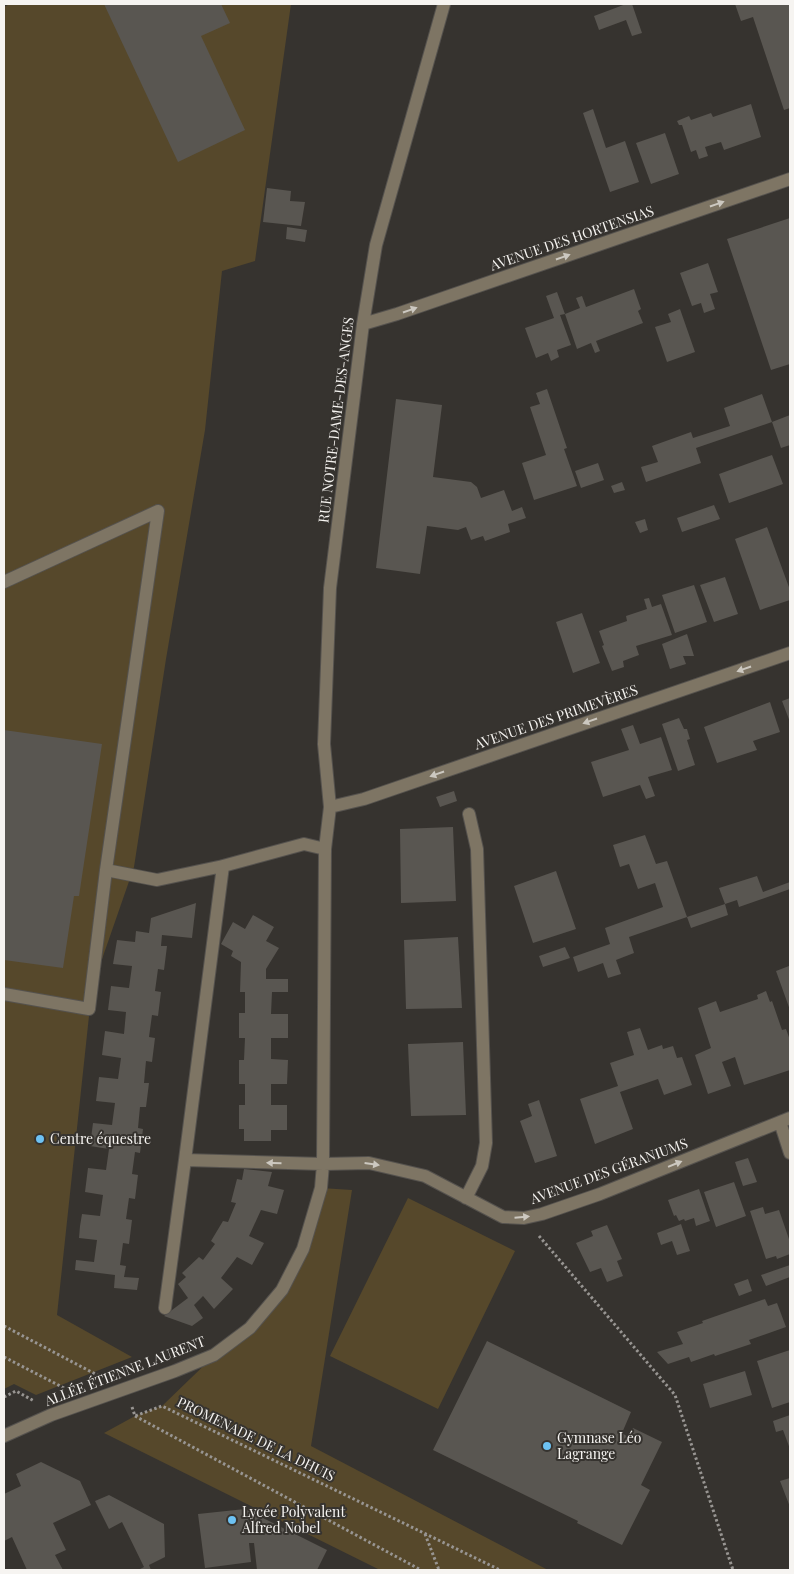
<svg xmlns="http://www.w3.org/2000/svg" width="794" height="1574" font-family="'Playfair Display',serif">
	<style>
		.green { fill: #56482b }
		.building { fill: #595651 }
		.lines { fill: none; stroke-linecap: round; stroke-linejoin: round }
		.minor-casing { stroke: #55524e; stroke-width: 14 }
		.path { stroke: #989592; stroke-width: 3; stroke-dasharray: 2.5 2.5; stroke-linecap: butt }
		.minor { stroke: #7e7564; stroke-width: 12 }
		.oneway { fill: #ccc8c0 }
		.poi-dot { fill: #6dc2f3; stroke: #36332f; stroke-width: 2 }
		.labels { text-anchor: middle; stroke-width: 4; stroke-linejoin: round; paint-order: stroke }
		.street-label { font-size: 14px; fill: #f6f4f1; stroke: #36332f }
		.poi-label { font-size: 14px; fill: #f6f4f1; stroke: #36332f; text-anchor: start }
	</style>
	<rect width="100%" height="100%" fill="#36332f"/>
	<!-- green -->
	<path class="green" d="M10 4H291L255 261 222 271 205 430 166 659 134 867 92 988 57 1315 132 1357 36 1395 14 1384 4 1389V7Z
		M321 1188 352 1190 311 1446 548 1570H380L104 1433 135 1416 162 1406 282 1290Z
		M408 1198 515 1251 438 1409 330 1356Z"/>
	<!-- building -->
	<path class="building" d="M104 4H221L230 23 201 36 245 130 178 162Z
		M626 4H632L642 33 632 36 626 20 599 30 594 16Z
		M735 4H790V108L784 110 753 17 741 21Z
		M751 104 761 137 724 150 721 142 705 147 708 156 699 159 696 150 691 152 682 125H679L677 121 689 116 691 120 711 113 713 117Z
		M593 109 606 148 625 141 639 182 610 192 583 113Z
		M665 133 679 174 651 184 636 143Z
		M267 188 291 191 290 201 305 202 301 226 263 222Z
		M790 218V364L771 370 727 239Z
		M287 227 307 230 305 242 286 239Z
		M708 263 718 292 710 294 715 309 704 313 701 303 692 306 680 273Z
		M634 289 641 309 638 311 643 323 596 341 600 351 595 353 591 343 577 349 565 314 580 308 576 298 582 296 586 307Z
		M557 292 565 314 560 315 571 345 557 350 559 357 551 361 548 353 536 358 525 328 554 318 546 296Z
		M680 309 695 352 667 362 655 327 671 322 668 314Z
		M547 389 567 448 564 449 577 486 534 500 522 463 546 455 530 407 540 404 536 393Z
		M762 394 772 422 790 415V445L781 448 772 422 696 448 701 463 646 482 641 467 658 462 652 446 691 432 693 438 730 426 724 408Z
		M396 399 442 405 433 477 471 482 477 487 481 498 504 490 512 511 522 507 526 518 508 524 510 532 485 541 483 536 471 540 466 527 458 530 427 526 420 574 376 568Z
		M772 455 783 484 729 503 719 474Z
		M598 463 604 480 581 488 575 471Z
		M622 482 625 490 614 493 611 486Z
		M714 505 720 519 682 532 677 518Z
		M645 519 648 530 640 533 635 522Z
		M767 527 790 590V600L760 610 735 539Z
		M725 577 738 614 714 622 700 585Z
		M694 585 707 622 675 633 662 595Z
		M649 598 652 607 661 604 672 635 636 646 639 655 623 661 624 667 612 671 602 646 604 645 599 631 627 621 626 616 647 609 644 599Z
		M582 613 600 663 573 673 556 622Z
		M687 634 694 656H683L686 664 670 669 662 644Z
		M790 698V722L782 701Z
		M770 702 780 732 753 741 757 750 717 763 704 727Z
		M679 718 684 729H687L690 739 687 740 695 765 678 771 662 724Z
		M633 725 640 744 661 737 672 770 648 777 655 796 646 799 640 785 603 797 591 762 629 750 621 729Z
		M4 730 102 744 79 896H74L63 968 4 960Z
		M454 791 457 801 440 807 436 797Z
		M453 827 456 901 401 903 400 829Z
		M645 835 656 864 667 861 687 917 629 937 634 953 616 960 621 974 608 978 603 963 578 972 573 957 610 944 605 928 663 907 655 883 638 889 629 864 620 867 613 845Z
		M556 871 576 929 533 943 514 886Z
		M757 876 763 892 790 882V889L739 907 737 900 725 904 719 888Z
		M196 903 192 938 162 935 161 946H167L164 970 158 969 155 991 161 992 158 1016 152 1015 149 1037 155 1038 152 1062 146 1061 144 1083H149L146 1107H140L138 1128 143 1129 140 1153 135 1152 132 1174 138 1175 135 1199 129 1198 126 1219 132 1220 129 1244 123 1243 120 1265 126 1266 124 1277 139 1278 137 1290 114 1288 115 1275 75 1270 76 1260 94 1262 97 1240 79 1238 80 1226 82 1214 100 1216 103 1195 85 1192 88 1168 106 1170 109 1149 90 1146 93 1123 112 1125 115 1103 96 1101 99 1077 118 1079 121 1058 102 1055 105 1031 124 1034 126 1012 108 1010 111 986 129 988 132 966 113 964 117 940 135 942 136 931 149 933 151 918Z
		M725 904 728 915 691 928 687 917Z
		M253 915 274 927 266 941 279 948 266 969V979H288V992H272L271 1014H288V1038H271V1059L288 1060 287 1084H271V1105H287V1130H271V1141H244V1129H239V1105H245V1084H239V1060H244L245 1038H239V1013H245V992H240L241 962 231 956 233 951 221 944 233 922 245 929Z
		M458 937 462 1008 406 1009 404 940Z
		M565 947 570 958 543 967 539 956Z
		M789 966V968H790V1010L776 971Z
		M766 991 770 1002 772 1001 782 1030 786 1029 790 1040V1070L744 1085 735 1057 722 1062 731 1086 708 1094 695 1055 711 1048 698 1008 716 1001 720 1012 758 999 757 995Z
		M640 1028 648 1050 662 1045 663 1049 673 1046 677 1058 682 1057 692 1085 664 1095 658 1079 620 1092 633 1129 595 1144 580 1099 618 1086 610 1063 634 1055 627 1032Z
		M463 1042 466 1115 411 1116 408 1044Z
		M539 1100 557 1156 535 1163 520 1121 532 1116 528 1104Z
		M748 1158 757 1182 743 1186 735 1162Z
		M244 1169 272 1172 268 1186 284 1190 277 1214 261 1210 249 1236 264 1243 263 1245 252 1265 237 1257 221 1278 233 1289 214 1309 203 1296 194 1305 203 1318 192 1326 164 1316 188 1298 178 1284 186 1277 182 1273 199 1257 203 1260 215 1244 211 1241 223 1221 228 1222 236 1203 231 1202 237 1179 242 1180Z
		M734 1182 746 1216 716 1227 704 1192Z
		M699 1189 710 1221 696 1226 694 1218 685 1221 684 1219 679 1221 676 1215 674 1216 668 1200Z
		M763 1207 765 1214 779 1210 790 1242V1254L777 1259 776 1256 766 1259 750 1211Z
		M681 1224 690 1251 677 1255 672 1241 661 1245 657 1233Z
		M607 1225 622 1259 617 1261 623 1276 607 1282 601 1268 590 1272 576 1243 593 1236 591 1231Z
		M790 1265V1277L766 1286 761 1275Z
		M748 1279 752 1291 739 1296 734 1284Z
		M765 1299 768 1306 777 1303 786 1327 749 1340 751 1344 715 1356 714 1354 691 1362 689 1357 668 1364 657 1352 683 1344 677 1332 703 1323 702 1321Z
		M487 1341 631 1412 622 1433 628 1437 633 1428 662 1442 641 1485 650 1490 622 1545 577 1523 578 1521 433 1450Z
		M790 1350V1402L772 1408 757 1361Z
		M745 1371 752 1395 710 1408 703 1384Z
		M790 1415V1449L783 1430 776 1432 773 1421Z
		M41 1462 80 1481 91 1505 53 1523 66 1550 55 1555 63 1570H27L12 1537 4 1541V1494L21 1486 16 1474Z
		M790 1478V1507L780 1481Z
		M109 1495 164 1524 165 1557 149 1565 151 1570H138L144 1567 122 1522 109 1529 95 1501Z
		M245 1509 327 1550 317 1570H257L254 1543H249L251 1562 205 1568 198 1514Z"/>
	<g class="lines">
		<defs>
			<path id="minor" d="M363 324 397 314 790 179
				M4 582 158 511
				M330 807 364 799 790 653
				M106 870 157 880 223 866 304 844 325 849
				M4 994 89 1009 106 870 158 511
				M780 1122 790 1153
				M185 1160 323 1164 369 1163 425 1176 503 1217 524 1218 542 1214 600 1194 790 1118
				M466 1198 482 1166 486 1143 477 849 469 814
				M165 1308 185 1160 223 866
				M4 1436 51 1415 175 1371 214 1355 250 1328 282 1290 303 1249 321 1188 323 1164 325 849 330 807 324 744 330 588 363 324 376 245 444 4"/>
		</defs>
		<!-- minor casing -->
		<use href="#minor" class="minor-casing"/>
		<!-- path -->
		<path class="path" d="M539 1236 675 1395 733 1570
			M4 1326 101 1377
			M4 1357 66 1389
			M4 1397 16 1391 34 1401
			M132 1407 135 1416 162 1406 500 1570
			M135 1416 421 1570
			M425 1534 439 1570"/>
		<!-- minor -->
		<use href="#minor" class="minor"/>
	</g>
	<!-- one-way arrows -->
	<defs><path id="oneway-solid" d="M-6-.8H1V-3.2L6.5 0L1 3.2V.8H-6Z" transform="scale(1.25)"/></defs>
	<g class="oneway">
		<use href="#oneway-solid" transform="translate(717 204) rotate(-19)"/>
		<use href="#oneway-solid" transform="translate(563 257) rotate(-19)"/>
		<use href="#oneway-solid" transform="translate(410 310) rotate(-19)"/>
		<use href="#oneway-solid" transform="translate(744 669) rotate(161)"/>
		<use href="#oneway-solid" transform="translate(590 721) rotate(161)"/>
		<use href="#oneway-solid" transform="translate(437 774) rotate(161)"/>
		<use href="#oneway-solid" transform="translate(274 1163) rotate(-178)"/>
		<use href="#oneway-solid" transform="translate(372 1164) rotate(8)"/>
		<use href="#oneway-solid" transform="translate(675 1164) rotate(-22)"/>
		<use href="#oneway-solid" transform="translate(522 1217) rotate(-5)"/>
	</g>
	<!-- markers -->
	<g class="poi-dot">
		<circle cx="40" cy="1139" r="5"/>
		<circle cx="547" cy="1446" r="5"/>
		<circle cx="232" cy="1520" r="5"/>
	</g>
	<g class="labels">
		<!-- street labels -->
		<g class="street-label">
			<text transform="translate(572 238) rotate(-19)" y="5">AVENUE DES HORTENSIAS</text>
			<text transform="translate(336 420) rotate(-83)" y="5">RUE NOTRE-DAME-DES-ANGES</text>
			<text transform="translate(556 717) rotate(-19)" y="5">AVENUE DES PRIMEVÈRES</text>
			<text transform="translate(609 1171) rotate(-20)" y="5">AVENUE DES GÉRANIUMS</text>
			<text transform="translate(125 1371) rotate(-21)" y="5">ALLÉE ÉTIENNE LAURENT</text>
			<text transform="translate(256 1439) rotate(26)" y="5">PROMENADE DE LA DHUIS</text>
		</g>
		<!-- poi labels -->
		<g class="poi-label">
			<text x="50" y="1144">Centre équestre</text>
			<text x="557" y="1443">Gymnase Léo<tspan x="557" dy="16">Lagrange</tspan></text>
			<text x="242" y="1517">Lycée Polyvalent<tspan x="242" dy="16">Alfred Nobel</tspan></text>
		</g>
	</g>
	<!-- border -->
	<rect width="794" height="1574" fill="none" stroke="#f6f4f1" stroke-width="10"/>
</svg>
